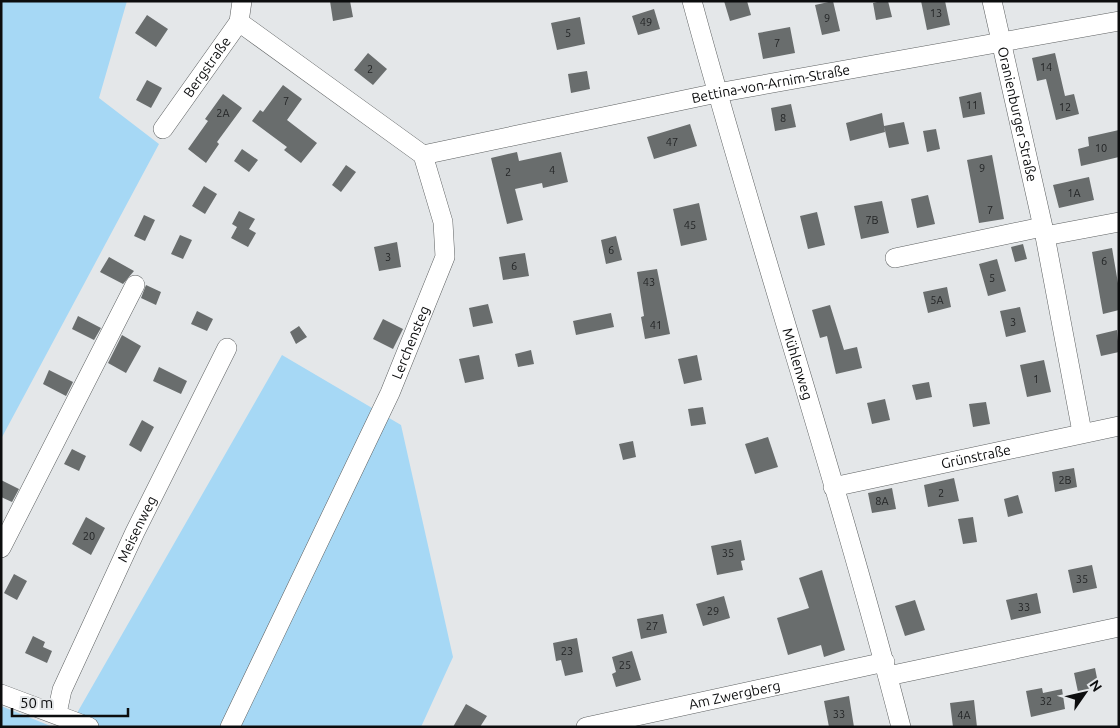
<svg xmlns="http://www.w3.org/2000/svg" width="1120" height="728" font-family="Ubuntu,sans-serif">
	<style>
		.green { fill: #a6d8f5 }
		.building { fill: #696d6d }
		.lines { fill: none; stroke-linecap: round; stroke-linejoin: round }
		.minor-casing { stroke: #5d6061; stroke-width: 20 }
		.minor { stroke: #fff; stroke-width: 19 }
		.labels { text-anchor: middle; stroke-width: 4; stroke-linejoin: round; paint-order: stroke }
		.number-label { font-size: 11px; fill: #232526 }
		.street-label { font-size: 14px; fill: #0c0d0e; stroke: #e4e7e9 }
	</style>
	<rect width="100%" height="100%" fill="#e4e7e9"/>
	<!-- green -->
	<path class="green" d="M1 1H127L99 98 159 144 1 439Z
		M282 355 401 425 453 657 421 727H69Z
		M1 706 53 727H1Z"/>
	<!-- building -->
	<path class="building" d="M330 1H350L353 17 333 21Z
		M724 1H747L751 15 730 21Z
		M833 1 840 31 822 35 815 5Z
		M881 1H888L892 17 876 20 873 3Z
		M921 1H945L950 25 927 30Z
		M654 9 660 29 638 35 632 16Z
		M147 15 168 29 156 47 135 33Z
		M580 17 585 44 557 50 551 23Z
		M790 27 795 53 763 59 758 33Z
		M368 53 387 69 373 85 354 70Z
		M1055 53 1065 96 1074 94 1079 114 1056 120 1046 79 1037 81 1032 58Z
		M587 71 590 89 571 93 568 74Z
		M147 80 162 88 151 108 136 100Z
		M283 85 302 99 287 120 317 143 301 163 284 150 287 147 252 121 260 110 263 112Z
		M981 92 985 114 963 118 959 97Z
		M223 94 242 108 217 142 219 144 206 163 188 149 208 121 205 119Z
		M791 104 796 127 775 131 771 108Z
		M882 113 885 132 850 141 846 123Z
		M904 122 909 144 889 148 884 126Z
		M690 124 697 146 654 159 647 137Z
		M936 129 940 149 927 152 923 131Z
		M1119 130V157L1081 166 1078 149 1089 146 1088 137Z
		M242 149 258 160 249 172 234 161Z
		M517 152 519 161 561 152 568 182 543 188 542 183 515 189 523 220 507 224 491 158Z
		M992 155 1004 219 979 223 967 160Z
		M346 165 356 172 341 192 332 185Z
		M1089 177 1094 200 1059 208 1053 185Z
		M204 186 217 194 205 214 192 206Z
		M928 195 935 224 917 228 911 199Z
		M882 201 889 233 861 239 854 206Z
		M699 203 707 240 681 246 673 209Z
		M239 211 255 219 249 229 256 233 248 247 231 238 237 227 232 224Z
		M817 212 825 245 808 249 800 216Z
		M144 215 155 220 145 241 134 236Z
		M180 235 192 240 183 259 171 254Z
		M616 236 622 260 606 264 601 240Z
		M397 242 401 267 379 271 374 247Z
		M1023 244 1027 259 1015 262 1011 247Z
		M1112 248 1119 289V310L1103 314 1092 252Z
		M525 253 529 276 503 280 499 257Z
		M109 257 134 271 123 284 100 272Z
		M997 259 1006 291 988 296 979 264Z
		M657 269 670 334 645 339 641 317 644 316 637 272Z
		M146 285 161 292 156 305 141 298Z
		M947 287 951 307 928 313 923 292Z
		M488 304 493 323 473 327 469 308Z
		M830 305 844 350 857 347 862 368 836 374 827 336 820 338 812 310Z
		M1020 307 1026 332 1006 337 1000 311Z
		M197 311 213 319 207 331 191 324Z
		M611 313 614 327 576 335 573 321Z
		M78 316 101 328 94 340 72 329Z
		M383 319 403 329 393 349 373 339Z
		M299 326 307 337 296 344 290 332Z
		M1117 330 1119 352 1101 356 1096 335Z
		M122 335 141 346 126 373 108 363Z
		M531 350 534 364 518 367 515 354Z
		M479 355 484 379 465 383 459 359Z
		M697 355 702 380 684 384 678 359Z
		M1044 360 1051 392 1027 397 1020 365Z
		M159 367 187 381 181 394 153 381Z
		M49 370 73 382 66 396 43 384Z
		M929 382 932 397 916 400 912 385Z
		M885 399 890 420 872 424 867 403Z
		M986 402 990 424 973 427 969 404Z
		M703 407 706 424 691 426 688 409Z
		M142 420 154 427 141 452 129 445Z
		M768 437 778 467 755 474 745 444Z
		M633 441 636 457 623 460 619 444Z
		M72 449 86 456 79 471 64 464Z
		M1074 468 1077 487 1055 492 1052 472Z
		M954 478 959 501 928 507 924 485Z
		M1 480 19 489 12 502 1 497Z
		M892 488 896 509 872 513 868 493Z
		M1018 495 1023 513 1008 517 1004 499Z
		M86 517 105 528 91 555 72 544Z
		M973 517 977 542 963 544 958 519Z
		M741 540 745 560 741 561 743 570 717 575 711 546Z
		M1092 565 1097 588 1073 593 1068 570Z
		M822 570 845 650 824 657 821 645 788 655 777 618 809 608 799 578Z
		M14 574 27 581 17 600 4 593Z
		M1037 593 1041 613 1011 620 1006 600Z
		M724 596 730 618 703 626 696 604Z
		M915 600 925 630 905 636 895 606Z
		M663 614 667 633 641 639 637 619Z
		M33 636 45 642 43 647 52 651 47 663 25 653Z
		M577 638 583 672 565 676 561 660 556 661 553 643Z
		M632 651 641 680 616 687 612 674 616 672 612 657Z
		M1095 668 1099 688 1078 692 1074 673Z
		M1042 688 1043 693 1062 689 1065 709 1031 717 1026 691Z
		M849 696 854 727H829L824 701Z
		M974 700 977 727H953L950 703Z
		M466 704 487 716 480 727H453Z"/>
	<g class="lines">
		<defs>
			<g id="minor">
				<path id="s1" d="M692 1C758 244 838 483 901 727"/>
				<path id="s2" d="M992 1 1045 236 1082 432"/>
				<path id="s3" d="M163 129 239 22 242 1"/>
				<path id="s4" d="M423 155 717 93 1119 21"/>
				<path d="M1045 236 1119 222"/>
				<path d="M895 258 1042 227"/>
				<path id="s5" d="M833 487 1119 426"/>
				<path d="M1 548 135 285"/>
				<path d="M888 676 1119 627"/>
				<path d="M1 694 89 727"/>
				<path id="s6" d="M57 713 62 690 135 532 227 348"/>
				<path id="s7" d="M230 727 390 393 445 257 443 222 423 155 239 22"/>
				<path id="s8" d="M586 727 885 662"/>
			</g>
		</defs>
		<!-- minor casing -->
		<use href="#minor" class="minor-casing"/>
		<!-- minor -->
		<use href="#minor" class="minor"/>
	</g>
	<g class="labels">
		<!-- number labels -->
		<g class="number-label">
			<text x="936" y="17">13</text>
			<text x="827" y="22">9</text>
			<text x="646" y="26">49</text>
			<text x="568" y="37">5</text>
			<text x="777" y="47">7</text>
			<text x="1046" y="71">14</text>
			<text x="370" y="73">2</text>
			<text x="286" y="105">7</text>
			<text x="972" y="109">11</text>
			<text x="1065" y="111">12</text>
			<text x="223" y="117">2A</text>
			<text x="783" y="122">8</text>
			<text x="672" y="146">47</text>
			<text x="1101" y="152">10</text>
			<text x="982" y="172">9</text>
			<text x="552" y="174">4</text>
			<text x="508" y="176">2</text>
			<text x="1074" y="197">1A</text>
			<text x="990" y="214">7</text>
			<text x="872" y="224">7B</text>
			<text x="690" y="229">45</text>
			<text x="611" y="254">6</text>
			<text x="388" y="261">3</text>
			<text x="1104" y="265">6</text>
			<text x="514" y="270">6</text>
			<text x="992" y="282">5</text>
			<text x="649" y="286">43</text>
			<text x="937" y="304">5A</text>
			<text x="1013" y="326">3</text>
			<text x="656" y="329">41</text>
			<text x="1036" y="383">1</text>
			<text x="1065" y="484">2B</text>
			<text x="941" y="497">2</text>
			<text x="882" y="505">8A</text>
			<text x="89" y="540">20</text>
			<text x="728" y="557">35</text>
			<text x="1082" y="583">35</text>
			<text x="1024" y="611">33</text>
			<text x="713" y="615">29</text>
			<text x="652" y="630">27</text>
			<text x="567" y="655">23</text>
			<text x="625" y="669">25</text>
			<text x="1046" y="705">32</text>
			<text x="839" y="718">33</text>
			<text x="964" y="719">4A</text>
		</g>
		<!-- street labels -->
		<g class="street-label">
			<text dy="5" stroke="none"><textPath href="#s3" startOffset="76">Bergstraße</textPath></text>
			<text dy="5" stroke="none"><textPath href="#s4" startOffset="355">Bettina-von-Arnim-Straße</textPath></text>
			<text dy="5" stroke="none"><textPath href="#s2" startOffset="116">Oranienburger Straße</textPath></text>
			<text dy="5" stroke="none"><textPath href="#s7" startOffset="425">Lerchensteg</textPath></text>
			<text dy="5" stroke="none"><textPath href="#s1" startOffset="378">Mühlenweg</textPath></text>
			<text dy="5" stroke="none"><textPath href="#s5" startOffset="146">Grünstraße</textPath></text>
			<text dy="5" stroke="none"><textPath href="#s6" startOffset="201">Meisenweg</textPath></text>
			<text dy="5" stroke="none"><textPath href="#s8" startOffset="152">Am Zwergberg</textPath></text>
		</g>
	</g>
	<!-- border -->
	<rect width="1120" height="728" fill="none" stroke="#0c0d0e" stroke-width="5"/>
	<!-- north arrow -->
	<g transform="translate(1085 693) rotate(56)" stroke="#e4e7e9" stroke-width="4" paint-order="stroke">
	<path d="M0-4L9 19L0 12L-9 19Z" fill="#0c0d0e"/>
	<text y="-8" font-size="14" font-weight="bold" text-anchor="middle" fill="#0c0d0e">N</text>
	</g>
	<!-- scale -->
	<path d="M12 708v8h116v-8" fill="none" stroke="#0c0d0e" stroke-width="2.5"/>
	<text x="20" y="708" font-size="15" fill="#0c0d0e" stroke="#e4e7e9" stroke-width="4" paint-order="stroke">50 m</text>
</svg>
